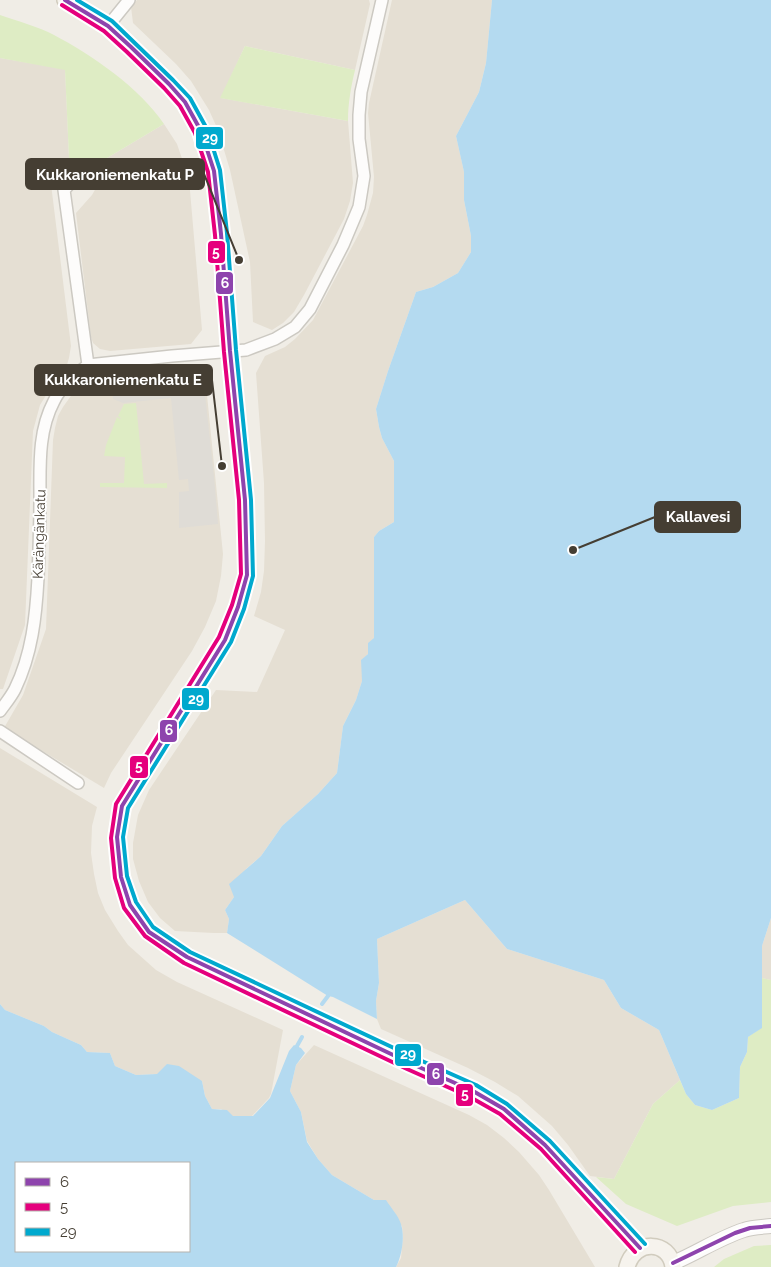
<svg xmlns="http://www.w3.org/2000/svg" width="771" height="1267" font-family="Raleway,sans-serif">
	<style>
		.residential { fill: #e5dfd3 }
		.green { fill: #deecc4 }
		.parking { fill: #dfdcd6 }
		.water { fill: #b4daf0; fill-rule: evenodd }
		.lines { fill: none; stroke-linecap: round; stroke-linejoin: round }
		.stream { stroke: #b4daf0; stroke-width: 4 }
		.minor-casing { stroke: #ccc9c2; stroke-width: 14 }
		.tertiary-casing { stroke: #ccc9c2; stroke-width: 16 }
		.secondary-casing { stroke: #d1ccbe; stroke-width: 18 }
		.minor { stroke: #fdfcfb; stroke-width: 11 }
		.tertiary { stroke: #fdfcfb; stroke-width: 14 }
		.secondary { stroke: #f6f3ed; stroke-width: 15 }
		.bus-1-casing { stroke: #fff; stroke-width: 8 }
		.bus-2-casing { stroke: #fff; stroke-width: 8 }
		.bus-3-casing { stroke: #fff; stroke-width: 8 }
		.bus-1 { stroke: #8e44ad; stroke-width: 4 }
		.bus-2 { stroke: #e5007d; stroke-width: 4 }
		.bus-3 { stroke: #00a9ce; stroke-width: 4 }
		.labels { text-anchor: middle; stroke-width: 4; stroke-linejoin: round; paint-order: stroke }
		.street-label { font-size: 14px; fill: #453e33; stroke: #fff }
		.leader { fill: none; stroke: #453e33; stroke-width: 2 }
		.callout-dot { fill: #453e33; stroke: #fff; stroke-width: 2 }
		.callout { fill: #453e33; stroke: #453e33; stroke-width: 2 }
		.callout-label { font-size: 15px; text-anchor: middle; font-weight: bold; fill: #fff }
		.line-badge { stroke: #fff; stroke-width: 2 }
		.badge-label { font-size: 14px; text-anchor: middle; font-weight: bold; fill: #fff }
	</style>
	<rect width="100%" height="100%" fill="#f0ede6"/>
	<!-- residential -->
	<path class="residential" d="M137 0H369L370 4 355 70 245 46 221 98 348 121 353 183 350 201 344 219 304 295 294 312 283 323 272 330 253 322 250 262 230 170 218 130 209 110 191 81 176 64 133 23 131 7Z
		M392 0H492L486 63 479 92 456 136 464 172V200L471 236V252L458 273 433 287 416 292 388 371 376 409 379 427 382 438 394 461V522L379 531 374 537V638L368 654 362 660V681L356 700 343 726 337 773 318 794 282 826 261 856 246 869 234 897 225 910 229 919 227 933H214L175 931 160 918 148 902 139 881 133 859V843L138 815 149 790 216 690 257 692 285 630 254 616 261 592 264 571 265 541 264 483 256 373 265 356 285 347 295 339 313 320 363 226 367 215 373 193 374 177 368 113 369 103Z
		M0 58 65 69 69 158 61 162 56 167 53 173 51 184 71 346 69 358 66 368 60 378 50 389 40 405 33 431 25 625 3 689H0Z
		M164 124 177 144 189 179 202 330 191 344 110 351 100 349 93 343 91 337 76 213 92 195 96 188 97 183 96 175 95 170 92 167Z
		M192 364 205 375 223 554 221 576 216 601 205 627 192 651 111 773 104 788 4 728 23 695 46 629 53 440 55 428 58 416 63 407 73 393 83 385 95 378 110 372Z
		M0 748 97 807 92 826 91 853 94 874 98 893 105 910 118 931 128 945 156 970 177 982 283 1030 271 1094 269 1098 252 1116H232L221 1109H212L205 1096 202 1081 157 1074 136 1075 115 1066 110 1053 87 1052 81 1045 52 1032 44 1026 5 1010 0 1004Z
		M465 900 507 949 604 980 621 1008 659 1030 680 1080 653 1104 614 1179 590 1176 568 1145 552 1126 518 1096 495 1082 468 1068 381 1029 377 1019 376 1001 379 983 377 939Z
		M771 918V980L762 978V946Z
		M314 1045 469 1115 487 1125 504 1138 519 1152 539 1175 549 1190 595 1267H396L401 1258 403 1237 402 1226 374 1200 332 1175 318 1159 307 1141 301 1112 290 1091 296 1065Z"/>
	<!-- green -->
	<path class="green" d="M0 15C17 21 39 27 54 35 92 55 140 88 164 124L92 167C87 159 79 158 69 158L65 70 0 58Z
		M245 46 355 70C351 87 348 103 348 121L220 98Z
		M136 403 144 484 167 483V488L100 487V483H124L125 457 104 456 106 445 117 417 120 419 121 418 118 416 124 404Z
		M762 978 771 980V1202L733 1206 677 1226 626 1204 596 1177 614 1179 653 1104 680 1080 686 1094 695 1105 712 1110 739 1098 740 1067 747 1052 748 1037 762 1027Z
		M771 1245V1267H714L724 1259 754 1246Z"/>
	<!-- parking -->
	<path class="parking" d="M190 371 191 377 203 376 214 477 218 524 179 528V492L189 491 188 479 179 480 171 398 123 403 113 399 111 380Z"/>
	<!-- water -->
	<path class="water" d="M492 0H771V918L762 946V1028L748 1037 747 1052 740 1067 739 1098 712 1110 695 1105 686 1094 659 1030 621 1008 604 980 507 949 465 900 377 939 379 983 376 1001 377 1019 333 997 328 996 227 933 229 919 225 910 234 897 229 884 261 856 282 826 318 794 337 773 343 726 356 700 362 681 361 660 368 654V643L374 638V537L379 531 394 522V461L382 438 379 427 376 409 388 371 416 292 433 287 458 273 471 252V236L464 200V172L456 136 479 92 486 63Z
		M0 1004 5 1010 44 1026 52 1032 81 1045 87 1052 110 1053 115 1066 136 1075 157 1074 167 1064 179 1066 202 1081 205 1096 212 1109 227 1110 233 1116H253L270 1098 289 1051 294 1045 301 1048 305 1053 296 1065 290 1091 301 1112 307 1142 318 1159 332 1175 374 1200H386C391 1208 398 1215 401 1224 405 1237 402 1255 396 1267H0ZM189 1163V1251H16V1163Z"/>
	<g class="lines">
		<!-- stream -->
		<path class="stream" d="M322 1004 328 996
			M297 1046 302 1037"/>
		<defs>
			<path id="minor" d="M108 26 129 0
				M73 180 64 190 88 365
				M0 711C5 704 11 697 15 689 32 654 36 616 38 578 39 551 40 525 40 498 40 465 38 431 54 401 61 386 75 375 88 365L172 356 246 350 275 339 295 327 310 309 343 245 359 207 364 176 359 139V115L361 92 382 0
				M0 731 78 783"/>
			<path id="tertiary" d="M673 1263C697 1253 719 1238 744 1230 752 1227 762 1227 771 1226"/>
			<path id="secondary" d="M65 0 108 26 131 47 169 84 185 102 201 131 214 171 221 234 230 351 245 500 247 575 238 607 225 640 122 806 117 837 121 877 130 905 149 932 165 943 187 957 410 1063 473 1091 504 1109 545 1145 640 1248
				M627 1267C634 1239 670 1240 673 1267"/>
		</defs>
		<!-- minor casing -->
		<use href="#minor" class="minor-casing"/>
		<!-- tertiary casing -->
		<use href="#tertiary" class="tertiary-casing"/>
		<!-- secondary casing -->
		<use href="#secondary" class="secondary-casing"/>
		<!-- minor -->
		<use href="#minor" class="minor"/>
		<!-- tertiary -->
		<use href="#tertiary" class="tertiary"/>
		<!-- secondary -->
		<use href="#secondary" class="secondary"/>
		<defs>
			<path id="bus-1" d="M65 0 108 26 131 47 169 84 185 102 201 131 214 171 221 234 230 351 245 500 247 575 238 607 225 640 122 806 117 837 121 877 130 905 149 932 187 957 410 1063 473 1091 504 1109 545 1145 640 1248
				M673 1263 735 1233 750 1228 771 1226"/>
			<path id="bus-2" d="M62 5 104 31 127 52 164 88 180 106 195 133 208 172 215 235 224 352 239 500 241 574 232 605 219 637 116 804 111 838 115 878 124 908 145 936 184 963 407 1069 470 1097 500 1114 541 1149 635 1252"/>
			<path id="bus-3" d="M77 0 112 21 173 80 190 98 207 129 220 170 227 233 236 350 251 500 253 576 244 609 231 642 128 808 123 837 127 876 136 902 153 927 190 952 413 1057 476 1085 507 1104 550 1141 645 1244"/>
		</defs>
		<!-- bus-1 casing -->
		<use href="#bus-1" class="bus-1-casing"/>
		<!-- bus-2 casing -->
		<use href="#bus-2" class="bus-2-casing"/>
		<!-- bus-3 casing -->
		<use href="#bus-3" class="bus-3-casing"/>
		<!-- bus-1 -->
		<use href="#bus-1" class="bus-1"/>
		<!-- bus-2 -->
		<use href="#bus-2" class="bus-2"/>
		<!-- bus-3 -->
		<use href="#bus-3" class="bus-3"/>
	</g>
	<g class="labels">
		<!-- street labels -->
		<g class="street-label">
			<text transform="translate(39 534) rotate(-88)" y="5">Kärängänkatu</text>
		</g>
	</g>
	<!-- callouts -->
	<path class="leader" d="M239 260L204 174M222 466L212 380M573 550L655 517"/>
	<g class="callout-dot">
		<circle cx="239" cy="260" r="5"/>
		<circle cx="222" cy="466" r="5"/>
		<circle cx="573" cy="550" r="5"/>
	</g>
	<g class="callout">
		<rect x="26" y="159" width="178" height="30" rx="5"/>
		<rect x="35" y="365" width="177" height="30" rx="5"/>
		<rect x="655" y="502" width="85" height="30" rx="5"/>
	</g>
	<g class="callout-label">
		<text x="115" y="180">Kukkaroniemenkatu P</text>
		<text x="123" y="385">Kukkaroniemenkatu E</text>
		<text x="698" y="522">Kallavesi</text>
	</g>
	<g class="line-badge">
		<rect x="195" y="126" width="29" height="24" rx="5" fill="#00a9ce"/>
		<rect x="207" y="240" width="19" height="24" rx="5" fill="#e5007d"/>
		<rect x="215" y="271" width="19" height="24" rx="5" fill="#8e44ad"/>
		<rect x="181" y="687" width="29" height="24" rx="5" fill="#00a9ce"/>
		<rect x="159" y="719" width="19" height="24" rx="5" fill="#8e44ad"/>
		<rect x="129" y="755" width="20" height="24" rx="5" fill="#e5007d"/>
		<rect x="394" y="1043" width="28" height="24" rx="5" fill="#00a9ce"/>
		<rect x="426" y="1062" width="19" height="24" rx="5" fill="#8e44ad"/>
		<rect x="455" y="1083" width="19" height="24" rx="5" fill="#e5007d"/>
	</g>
	<g class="badge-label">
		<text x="210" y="143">29</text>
		<text x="216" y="257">5</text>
		<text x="225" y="288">6</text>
		<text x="196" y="704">29</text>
		<text x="169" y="735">6</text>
		<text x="139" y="771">5</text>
		<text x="408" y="1059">29</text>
		<text x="436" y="1079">6</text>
		<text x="465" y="1099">5</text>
	</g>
	<!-- legend -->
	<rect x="15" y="1162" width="175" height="90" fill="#ffffff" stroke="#b5b2ad"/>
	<rect x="25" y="1178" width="25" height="8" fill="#8e44ad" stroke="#b5b2ad"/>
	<text x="60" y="1187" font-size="15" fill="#453e33">6</text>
	<rect x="25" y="1203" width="25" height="8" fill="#e5007d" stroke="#b5b2ad"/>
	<text x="60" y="1212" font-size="15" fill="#453e33">5</text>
	<rect x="25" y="1228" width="25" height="8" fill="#00a9ce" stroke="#b5b2ad"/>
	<text x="60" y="1237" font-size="15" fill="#453e33">29</text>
</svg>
